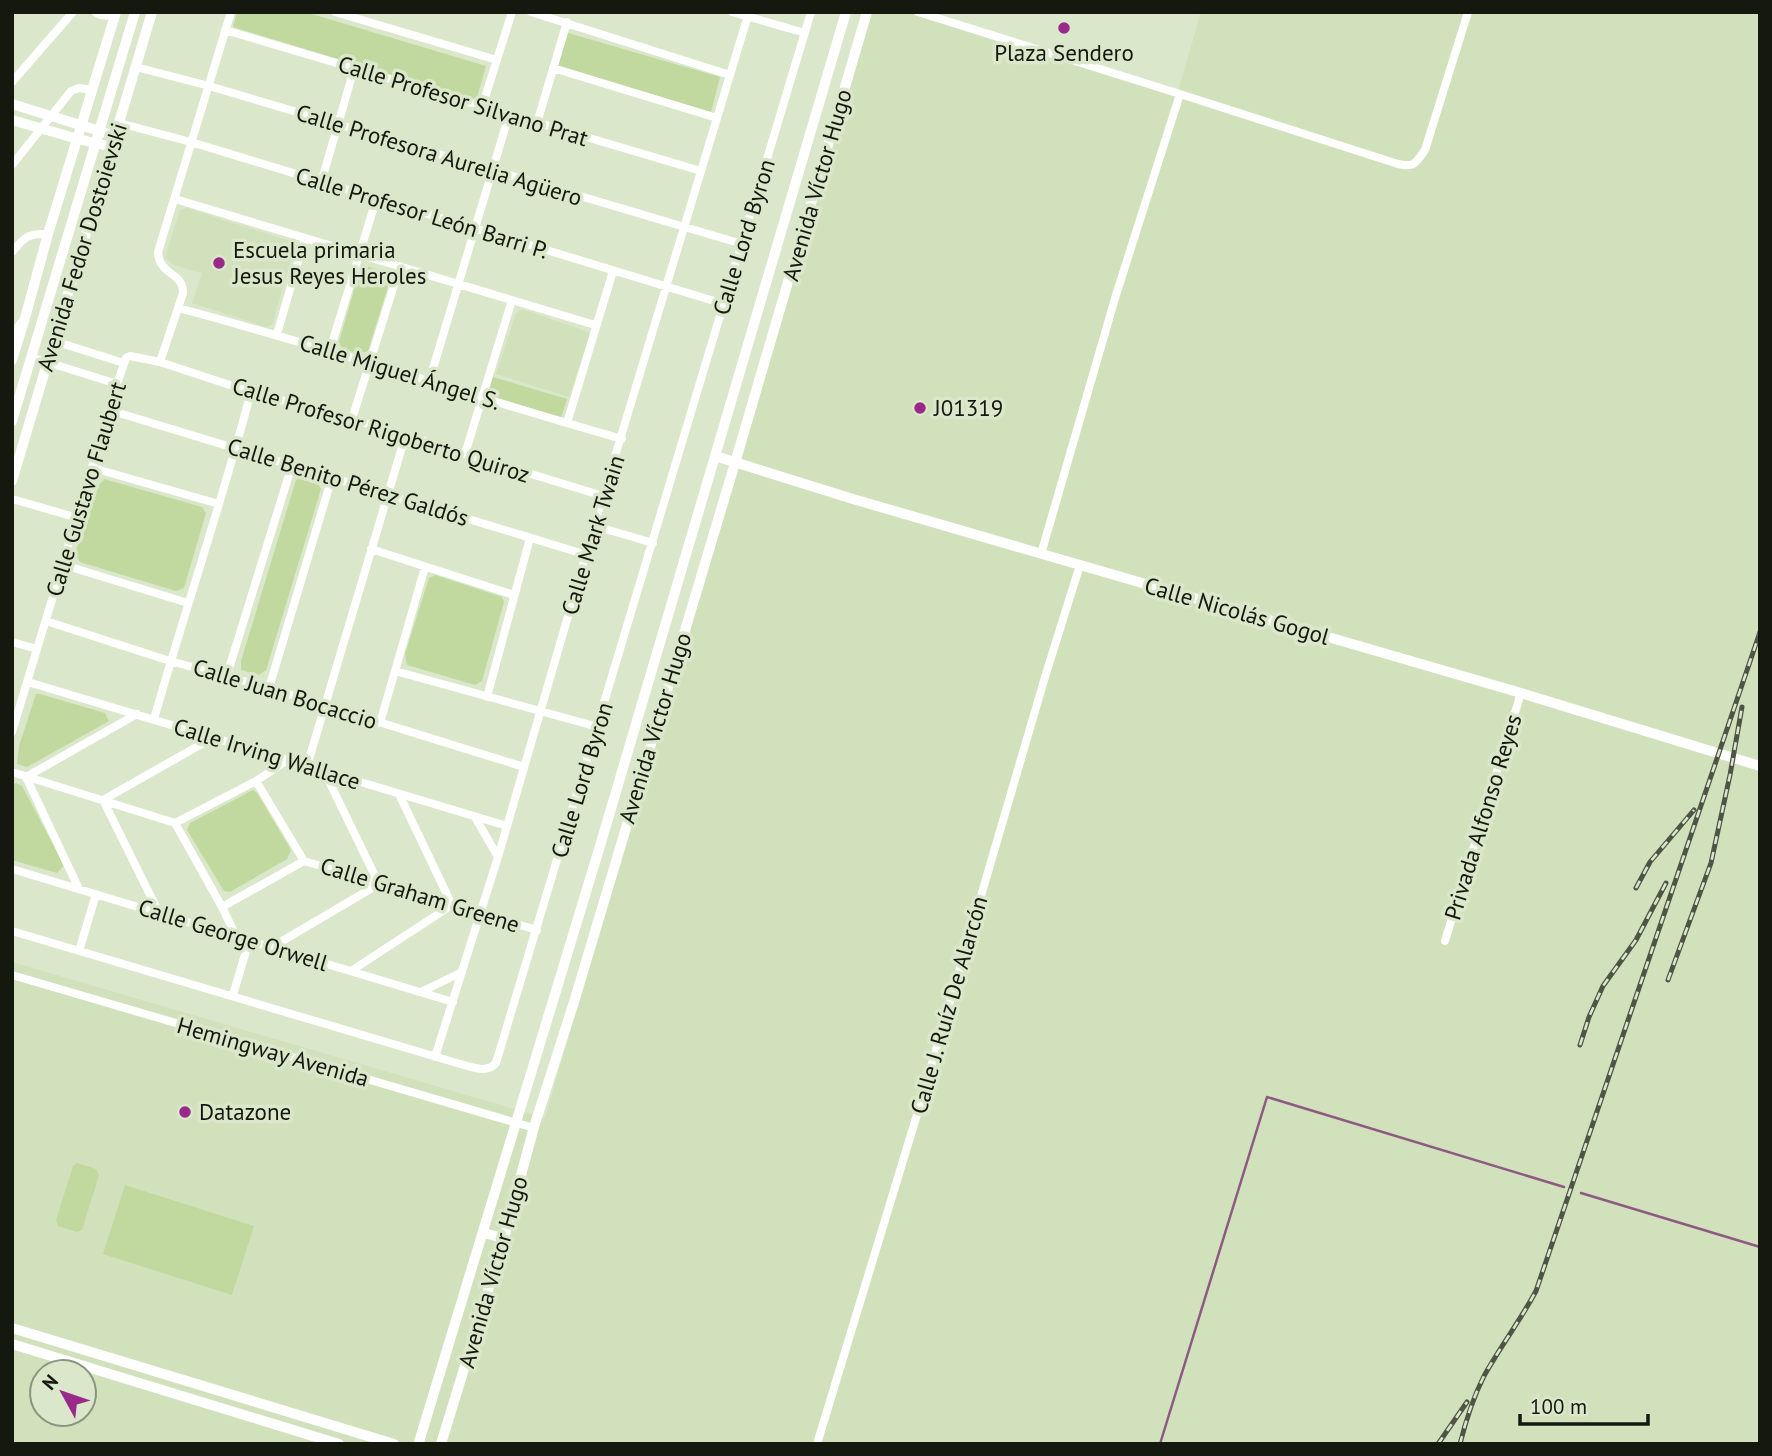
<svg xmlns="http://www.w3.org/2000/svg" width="1772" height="1456" font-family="'PT Sans',sans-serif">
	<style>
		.built { fill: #d1e1bc; fill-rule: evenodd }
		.green { fill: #c1d99e }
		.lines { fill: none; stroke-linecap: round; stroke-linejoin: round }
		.stream { stroke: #8e5a82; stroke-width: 2.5 }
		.minor { stroke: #fff; stroke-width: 8 }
		.tertiary { stroke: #fff; stroke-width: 10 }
		.secondary { stroke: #fff; stroke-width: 10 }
		.rail-casing { stroke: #4f5546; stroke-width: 5 }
		.rail { stroke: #dae7ca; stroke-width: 2.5; stroke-dasharray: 8; stroke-linecap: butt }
		.poi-dot { fill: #992a89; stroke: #dae7ca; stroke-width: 2.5 }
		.labels { text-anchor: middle; stroke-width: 7; stroke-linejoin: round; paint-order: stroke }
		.poi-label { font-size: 23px; fill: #14180e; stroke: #dae7ca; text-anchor: start }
		.street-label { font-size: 23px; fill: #14180e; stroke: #dae7ca }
	</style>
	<rect width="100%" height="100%" fill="#dae7ca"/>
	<!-- built -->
	<path class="built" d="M865 12H906L1177 95 1201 12H1760V1444H12V962L545 1118ZM42 1372H84V1414H42Z
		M187 208 296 243 272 325 266 327 192 303 202 273 174 265 166 258 167 251 180 210Z
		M522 309 588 332 590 335 569 397 496 374 516 313Z"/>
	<!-- green -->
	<path class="green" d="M237 12H305L486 66 476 101 233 27Z
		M568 33 720 77 711 112 557 67Z
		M361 266H367L388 273 390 280 368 351 362 353 342 350 339 342Z
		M493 377 567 399 561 418 487 397Z
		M303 476 317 482 321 489 266 670 259 675 241 670V661L296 480Z
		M104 479 202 507 206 513 184 588 176 591 80 562 75 553 99 485Z
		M435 575 502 597 504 602 482 681 475 685 407 665 405 654 429 578Z
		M36 694H40L105 713 109 721 27 767 17 764 19 746Z
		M16 783 22 786 64 865 57 873 12 860V784Z
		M253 790 257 793 291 850 287 859 230 892 224 891 187 830 190 823Z
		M77 1163 96 1169 99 1175 82 1230 77 1232 58 1226 56 1220 73 1166Z
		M125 1185 254 1226 232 1295 103 1254Z"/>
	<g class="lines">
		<!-- stream -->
		<path class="stream" d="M1581 1193 1760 1247
			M1160 1444 1267 1097 1564 1187"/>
		<!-- minor -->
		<path class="minor" d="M95 12C102 17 108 16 116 14
			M335 12 497 60
			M531 12 730 75
			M732 12 805 33
			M918 12 1180 94 1116 295 1041 554
			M225 30 701 171
			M136 67 209 86 742 244
			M553 68 717 118
			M12 82 73 12
			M1180 94 1398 164C1414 168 1416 163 1425 150L1468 12
			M482 107 512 12
			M119 123 191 142 724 304
			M537 123 567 22
			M12 165 71 91 79 88 93 90
			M321 183 354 69
			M175 199 595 325
			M12 252C25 237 28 233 48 234
			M178 308C327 347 473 397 622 439
			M277 334 305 238
			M12 335 21 323
			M54 341 124 363
			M330 350 376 200
			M31 357 117 384
			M160 362 183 293C184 272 159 276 158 252L231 12
			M429 382 509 115
			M109 410 587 555
			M352 419 400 266
			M567 423 613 271
			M465 454 512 300
			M93 468 219 504
			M12 499 78 518
			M595 526 653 543
			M371 549 514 595
			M64 565 188 603
			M46 621 170 661 269 688 524 767
			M12 642 37 649
			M395 671 598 727
			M227 675 292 465
			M28 682 507 826
			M269 688 332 477
			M487 697 530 538
			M154 719C185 610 222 502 251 392
			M380 723 425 567
			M12 732 117 384 126 358 130 356 160 362 251 392 352 419 603 496
			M307 766 405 437
			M12 772 175 823 222 907 236 936
			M256 781 304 861 537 930
			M475 817 498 857
			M175 823 256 781 288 760
			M12 869 453 1002
			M79 889 26 777 137 714
			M222 907 304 861
			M159 913 103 800 214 737
			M12 931 467 1066C478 1069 488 1072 496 1063L811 12
			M1445 941 1521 693
			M272 947 379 884 324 771
			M79 951 96 894
			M351 971 452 905 399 794
			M12 975 534 1128
			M421 992 462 972
			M233 995 249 941
			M435 1057 498 857 603 496 749 12
			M817 1444 919 1108 1045 677 1080 565"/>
		<!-- tertiary -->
		<path class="tertiary" d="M12 360 25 318 48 234 116 12
			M715 456 853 499 1521 693 1760 766
			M483 1233 504 1238
			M12 1328 394 1444
			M12 1344 339 1444
			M419 1442 600 846 846 12
			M441 1444 504 1238 534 1127 574 1002 735 463 867 12"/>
		<!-- secondary -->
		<path class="secondary" d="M12 104 106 133
			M12 120 78 139 112 147
			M12 421 135 12
			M12 481 152 12"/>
		<defs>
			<path id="rail" d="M1636 888 1650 862 1694 810
				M1668 980 1711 863 1730 775 1742 707
				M1580 1045 1589 1017 1603 986 1636 940 1666 883
				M1438 1444 1467 1402
				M1460 1444C1466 1420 1473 1398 1484 1376 1500 1347 1520 1321 1536 1291L1760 632"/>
		</defs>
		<!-- rail casing -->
		<use href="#rail" class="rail-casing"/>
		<!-- rail -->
		<use href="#rail" class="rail"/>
	</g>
	<!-- markers -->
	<g class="poi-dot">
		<circle cx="1064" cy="28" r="7"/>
		<circle cx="219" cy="263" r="7"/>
		<circle cx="920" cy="408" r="7"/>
		<circle cx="185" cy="1112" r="7"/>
	</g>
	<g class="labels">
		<!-- poi labels -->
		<g class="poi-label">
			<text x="1064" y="61" text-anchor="middle">Plaza Sendero</text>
			<text x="233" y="258">Escuela primaria<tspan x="233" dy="26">Jesus Reyes Heroles</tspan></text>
			<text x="934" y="416">J01319</text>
			<text x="199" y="1120">Datazone</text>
		</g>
		<!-- street labels -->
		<g class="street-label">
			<text transform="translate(463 101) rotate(17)" y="8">Calle Profesor Silvano Prat</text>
			<text transform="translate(439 155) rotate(17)" y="8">Calle Profesora Aurelia Agüero</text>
			<text transform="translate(817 185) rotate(-74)" y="8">Avenida Víctor Hugo</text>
			<text transform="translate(422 213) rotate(17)" y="8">Calle Profesor León Barri P.</text>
			<text transform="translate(744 237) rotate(-73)" y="8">Calle Lord Byron</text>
			<text transform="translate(82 247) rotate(-73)" y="8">Avenida Fedor Dostoievski</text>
			<text transform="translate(400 372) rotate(17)" y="8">Calle Miguel Ángel S.</text>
			<text transform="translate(381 430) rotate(17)" y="8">Calle Profesor Rigoberto Quiroz</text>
			<text transform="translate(348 482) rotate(17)" y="8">Calle Benito Pérez Galdós</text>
			<text transform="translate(86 489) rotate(-73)" y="8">Calle Gustavo Flaubert</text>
			<text transform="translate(593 535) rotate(-73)" y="8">Calle Mark Twain</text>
			<text transform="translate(1237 611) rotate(16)" y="8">Calle Nicolás Gogol</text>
			<text transform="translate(285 694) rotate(17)" y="8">Calle Juan Bocaccio</text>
			<text transform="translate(655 728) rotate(-73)" y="8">Avenida Víctor Hugo</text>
			<text transform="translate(267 754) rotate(17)" y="8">Calle Irving Wallace</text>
			<text transform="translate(582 780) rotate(-73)" y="8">Calle Lord Byron</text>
			<text transform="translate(1483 817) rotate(-73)" y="8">Privada Alfonso Reyes</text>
			<text transform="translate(420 895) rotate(17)" y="8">Calle Graham Greene</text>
			<text transform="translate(233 935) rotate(17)" y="8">Calle George Orwell</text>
			<text transform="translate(949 1005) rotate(-74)" y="8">Calle J. Ruíz De Alarcón</text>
			<text transform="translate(273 1052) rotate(16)" y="8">Hemingway Avenida</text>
			<text transform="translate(493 1272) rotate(-74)" y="8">Avenida Víctor Hugo</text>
		</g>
	</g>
	<!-- border -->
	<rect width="1772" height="1456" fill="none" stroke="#14180e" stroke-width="28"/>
	<!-- north arrow -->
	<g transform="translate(63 1393) rotate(310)"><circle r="33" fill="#dae7ca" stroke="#8b947f" stroke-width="2"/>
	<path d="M0-5L12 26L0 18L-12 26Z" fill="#992a89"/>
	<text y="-10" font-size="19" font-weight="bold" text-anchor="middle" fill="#14180e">N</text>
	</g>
	<!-- scale -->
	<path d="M1520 1414v10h128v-10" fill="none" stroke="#14180e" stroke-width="3.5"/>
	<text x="1530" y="1414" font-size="21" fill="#14180e" stroke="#dae7ca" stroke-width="5" paint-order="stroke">100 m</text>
</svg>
